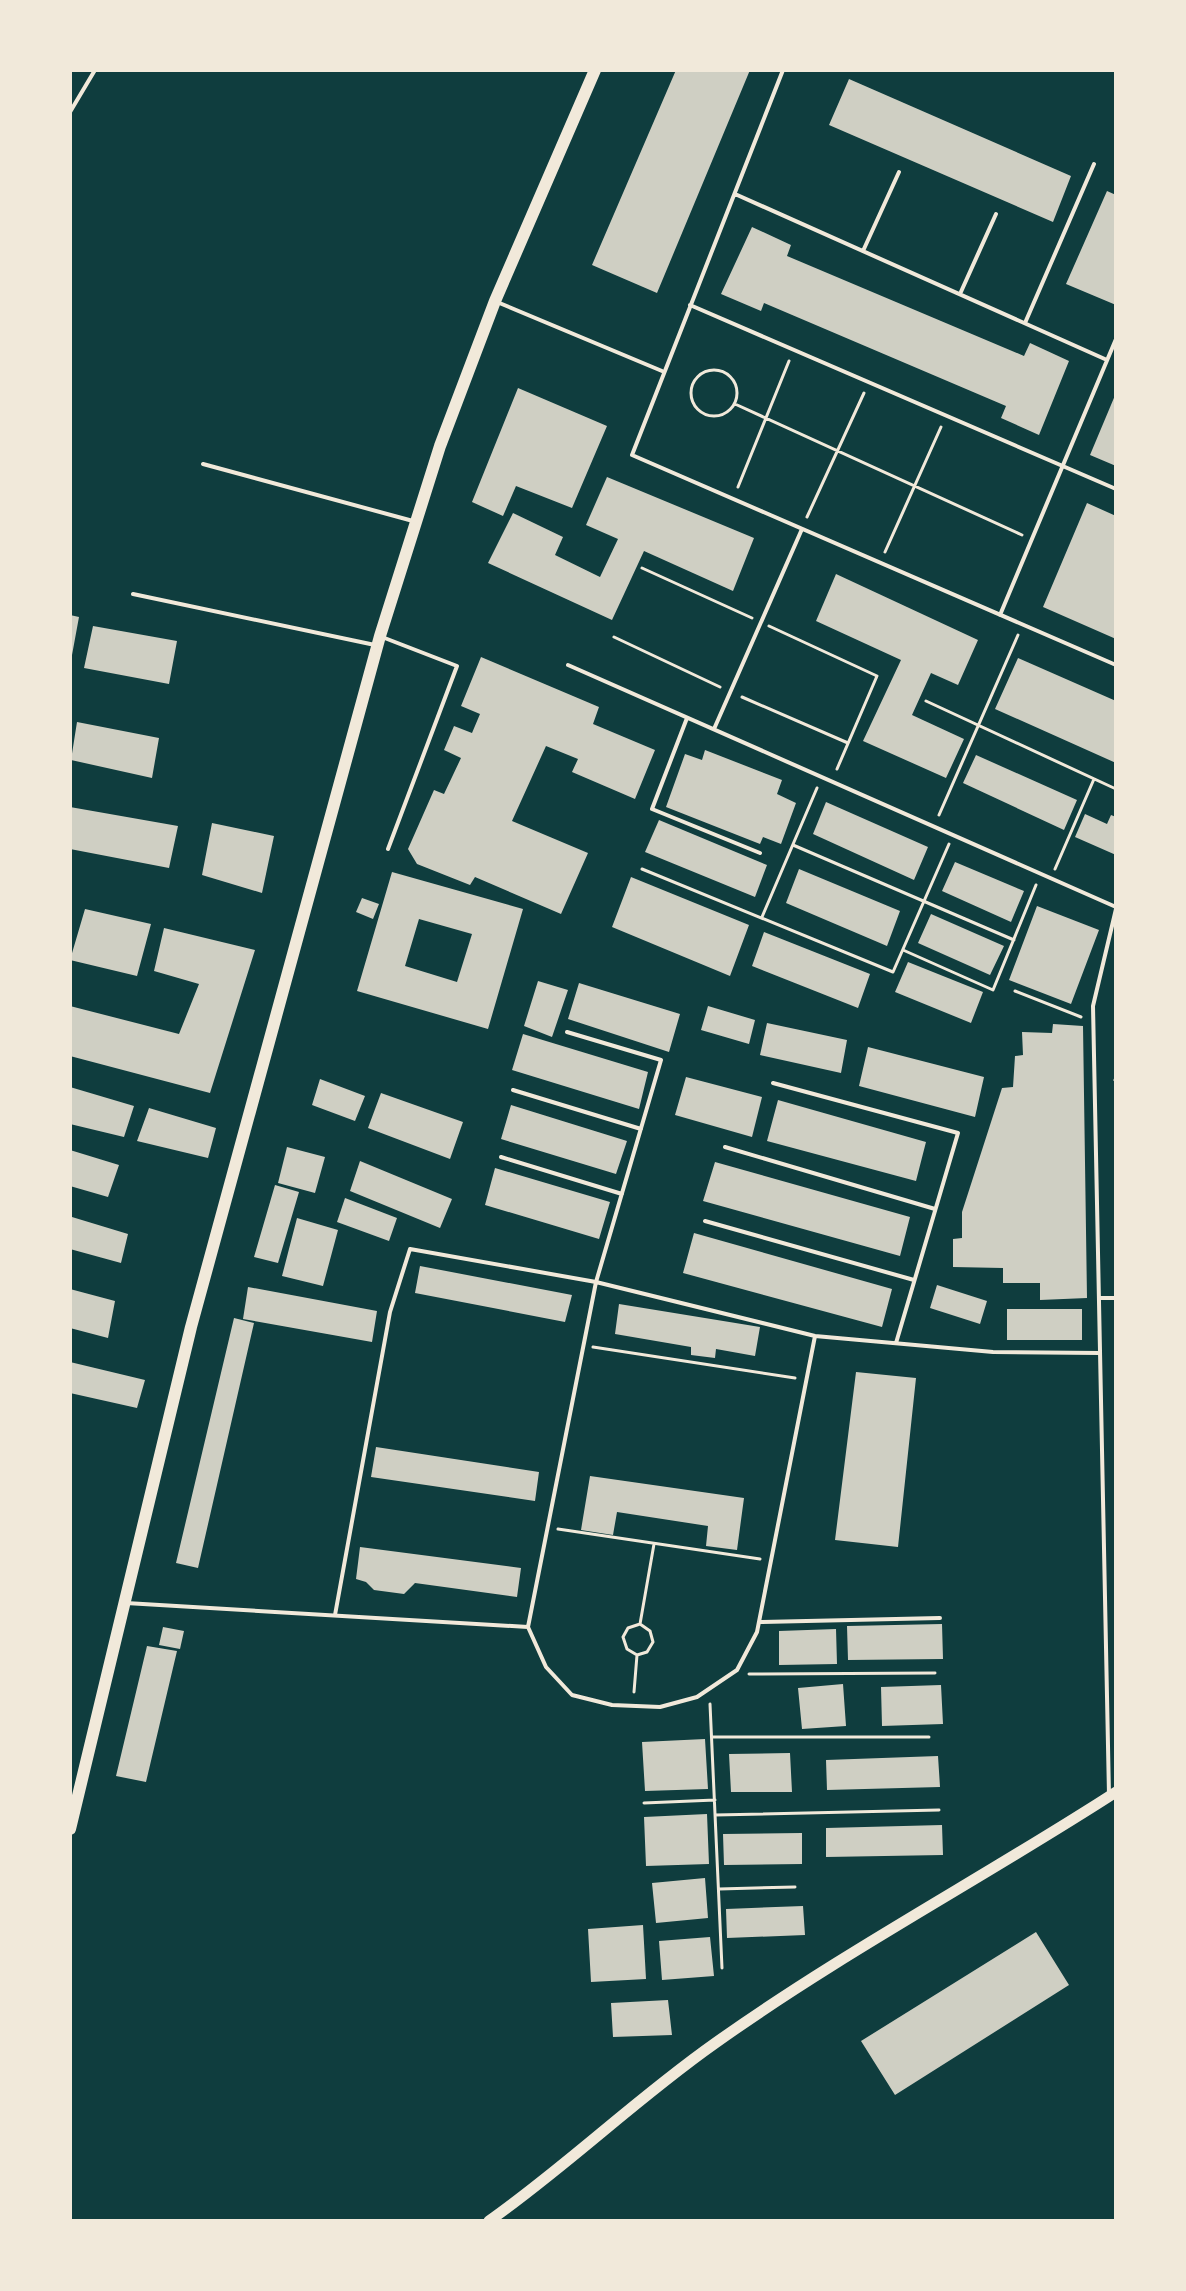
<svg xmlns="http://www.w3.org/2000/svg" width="1186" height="2291" font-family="'Exo 2',sans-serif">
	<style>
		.building { fill: #cfcfc3; fill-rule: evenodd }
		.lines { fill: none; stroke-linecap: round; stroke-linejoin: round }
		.path { stroke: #f1e9da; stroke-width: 3 }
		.service { stroke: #f1e9da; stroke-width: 4 }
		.tertiary { stroke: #f1e9da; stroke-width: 11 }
		.secondary { stroke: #f1e9da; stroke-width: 12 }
	</style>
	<rect width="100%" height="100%" fill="#0f3d3e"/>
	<!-- building -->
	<path class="building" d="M676 70H750L657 293 592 265Z
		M849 79 1071 176 1053 222 829 125Z
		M1107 191 1116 195V305L1066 284Z
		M752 227 791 245 787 256 1024 356 1030 343 1069 361 1039 435 1001 418 1006 406 764 303 761 311 721 294Z
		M518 388 607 426 572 508 516 486 503 516 472 502Z
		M1116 393V466L1090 455Z
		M607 477 754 538 733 591 644 551 612 620 488 563 513 513 563 537 555 555 600 577 618 539 586 525Z
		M1087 503 1116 516V639L1043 607Z
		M836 574 978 640 958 685 931 673 912 715 964 739 946 778 863 741 901 660 816 621Z
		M70 615 79 617 72 655H70Z
		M93 626 177 641 169 684 84 668Z
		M481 657 599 707 593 724 655 750 635 799 572 772 578 759 546 746 512 821 588 853 561 914 475 877 470 885 417 864 408 849 434 790 444 794 461 758 444 750 454 726 472 733 480 714 461 706Z
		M1018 658 1116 701V763L995 709Z
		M77 722 159 738 152 778 71 760Z
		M705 750 782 780 777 794 796 803 781 844 763 837 760 844 666 807 685 754 702 760Z
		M976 755 1077 800 1064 830 963 783Z
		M826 802 928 847 914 880 813 834Z
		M70 807 178 826 169 868 70 849Z
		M1085 814 1107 824 1111 815 1116 817V855L1075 837Z
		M659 820 767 865 755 897 645 852Z
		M212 823 274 836 262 893 202 875Z
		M955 862 1024 891 1011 922 942 891Z
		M799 869 900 911 887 946 786 903Z
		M392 872 523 909 488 1029 357 991ZM419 919 472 934 457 982 405 966Z
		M631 877 749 925 730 976 612 927Z
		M362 898 379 904 373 919 356 912Z
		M1037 906 1099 930 1071 1004 1009 980Z
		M85 909 151 924 137 976 70 960Z
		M931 914 1004 946 990 975 918 943Z
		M164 928 255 950 210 1093 70 1056V1006L179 1034 199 984 154 971Z
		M764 932 870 974 858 1008 752 966Z
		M908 962 983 992 971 1023 895 992Z
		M538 981 568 990 552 1037 524 1026Z
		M579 983 680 1014 669 1052 568 1019Z
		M708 1006 755 1020 749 1044 701 1030Z
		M767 1023 847 1040 841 1073 760 1055Z
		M1053 1024 1083 1026 1087 1298 1040 1300V1283H1003V1268L953 1267V1239L962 1238V1212L1002 1088 1013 1087 1015 1056 1023 1055 1022 1032 1052 1033Z
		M523 1034 648 1072 639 1109 512 1070Z
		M868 1047 984 1077 975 1117 859 1086Z
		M686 1077 762 1097 752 1137 675 1115Z
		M320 1079 365 1096 355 1121 312 1105Z
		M70 1087 134 1106 124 1137 70 1124Z
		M381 1093 463 1122 450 1159 368 1128Z
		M778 1100 926 1142 916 1181 767 1141Z
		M511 1105 627 1141 616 1174 501 1139Z
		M149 1108 216 1128 208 1158 137 1141Z
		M287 1147 325 1157 315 1193 278 1183Z
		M70 1150 119 1165 108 1197 70 1186Z
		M360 1161 452 1199 440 1228 350 1191Z
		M715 1162 910 1217 900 1256 703 1201Z
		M495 1168 610 1202 599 1239 485 1205Z
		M275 1185 299 1192 278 1263 254 1257Z
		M345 1198 397 1218 389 1241 337 1222Z
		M72 1217 128 1234 121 1263 70 1249Z
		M297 1218 338 1230 323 1286 282 1276Z
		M694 1233 892 1289 882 1327 683 1273Z
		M420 1266 572 1295 565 1322 415 1293Z
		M937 1285 987 1301 980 1324 930 1308Z
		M248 1287 377 1311 372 1342 243 1319Z
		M70 1289 115 1301 108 1338 70 1328Z
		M619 1304 760 1327 755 1356 716 1349 715 1358 691 1355V1347L615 1334Z
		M1007 1309H1082V1340H1007Z
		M234 1318 254 1323 198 1568 176 1563Z
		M70 1362 145 1380 137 1408 70 1393Z
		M856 1372 916 1378 898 1547 835 1540Z
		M376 1447 539 1472 535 1501 371 1477Z
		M590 1476 744 1498 737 1550 706 1546 708 1526 617 1512 613 1535 581 1530Z
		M360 1547 521 1568 517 1597 415 1583 404 1594 374 1590 366 1582 356 1579Z
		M942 1624 943 1659 848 1660 847 1626Z
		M163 1627 184 1631 180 1649 159 1645Z
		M836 1629 837 1664 779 1665V1631Z
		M147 1646 177 1651 146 1782 116 1776Z
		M843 1684 846 1726 802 1729 798 1688Z
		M941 1685 943 1724 882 1726 881 1687Z
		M705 1739 708 1789 645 1791 642 1742Z
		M790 1753 792 1792H731L729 1754Z
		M938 1756 940 1787 827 1790 826 1760Z
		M707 1814 709 1864 646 1866 644 1817Z
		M942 1825 943 1855 826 1857V1828Z
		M802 1833V1864L724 1865 723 1834Z
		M705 1878 708 1918 656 1923 652 1883Z
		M803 1906 805 1935 727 1938 726 1909Z
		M643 1925 646 1979 591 1982 588 1929Z
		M1036 1932 1069 1985 895 2095 861 2041Z
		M710 1937 714 1976 662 1980 659 1941Z
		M668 2000 672 2035 613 2037 611 2003Z"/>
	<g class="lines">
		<!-- path -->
		<path class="path" d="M691 393a23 23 0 1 1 46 0a23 23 0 1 1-46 0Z
			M735 404 1022 535
			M738 487 789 361
			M807 517 864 393
			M885 552 941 427
			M642 568 752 618
			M769 626 877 676 837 769
			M614 637 720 687
			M742 697 848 743
			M926 701 1116 789
			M939 815 1018 635
			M793 845 1014 940
			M642 869 893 972 949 844
			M1055 869 1094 779
			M762 917 817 788
			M903 950 993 990 1036 885
			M1015 991 1081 1017
			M1115 1080 1116 1078
			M593 1347 795 1378
			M558 1529 760 1559
			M637 1655 627 1649 623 1637 628 1628 640 1624
			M749 1674 935 1673
			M634 1692 637 1655 647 1652 653 1642 650 1631 640 1624 654 1544
			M710 1704 722 1968
			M712 1737H929
			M644 1803 715 1800
			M715 1815 939 1810
			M719 1889 795 1887"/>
		<!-- service -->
		<path class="service" d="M783 70 632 455 1116 665
			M70 112 95 70
			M735 194 1107 360
			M863 251 899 172
			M960 294 996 214
			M497 302 662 371
			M690 305 1116 489
			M1025 323 1094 164
			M203 464 413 521
			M133 594 375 645
			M1000 615 1116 339
			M382 637 457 666 388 849
			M568 665 1116 907
			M687 718 652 809 760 853
			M714 729 802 529
			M567 1032 661 1060 596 1282 528 1627 546 1667 572 1695 612 1705 660 1707 697 1697 737 1670 757 1632 815 1336
			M773 1083 958 1133 896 1343
			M513 1090 641 1129
			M725 1147 935 1209
			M501 1157 622 1194
			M705 1221 914 1280
			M1099 1298H1116
			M126 1603 528 1627
			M335 1615 390 1312 410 1249 596 1282 815 1336 993 1352 1100 1353
			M759 1622 940 1618
			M1109 1795 1093 1006 1116 909"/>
		<!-- tertiary -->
		<path class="tertiary" d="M489 2221C567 2166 636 2099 714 2044 843 1952 983 1878 1116 1792"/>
		<!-- secondary -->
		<path class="secondary" d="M70 1829 191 1327 380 636 440 446 495 301 595 70"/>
	</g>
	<!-- border -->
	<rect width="1186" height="2291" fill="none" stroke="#f1e9da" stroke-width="144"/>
</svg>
